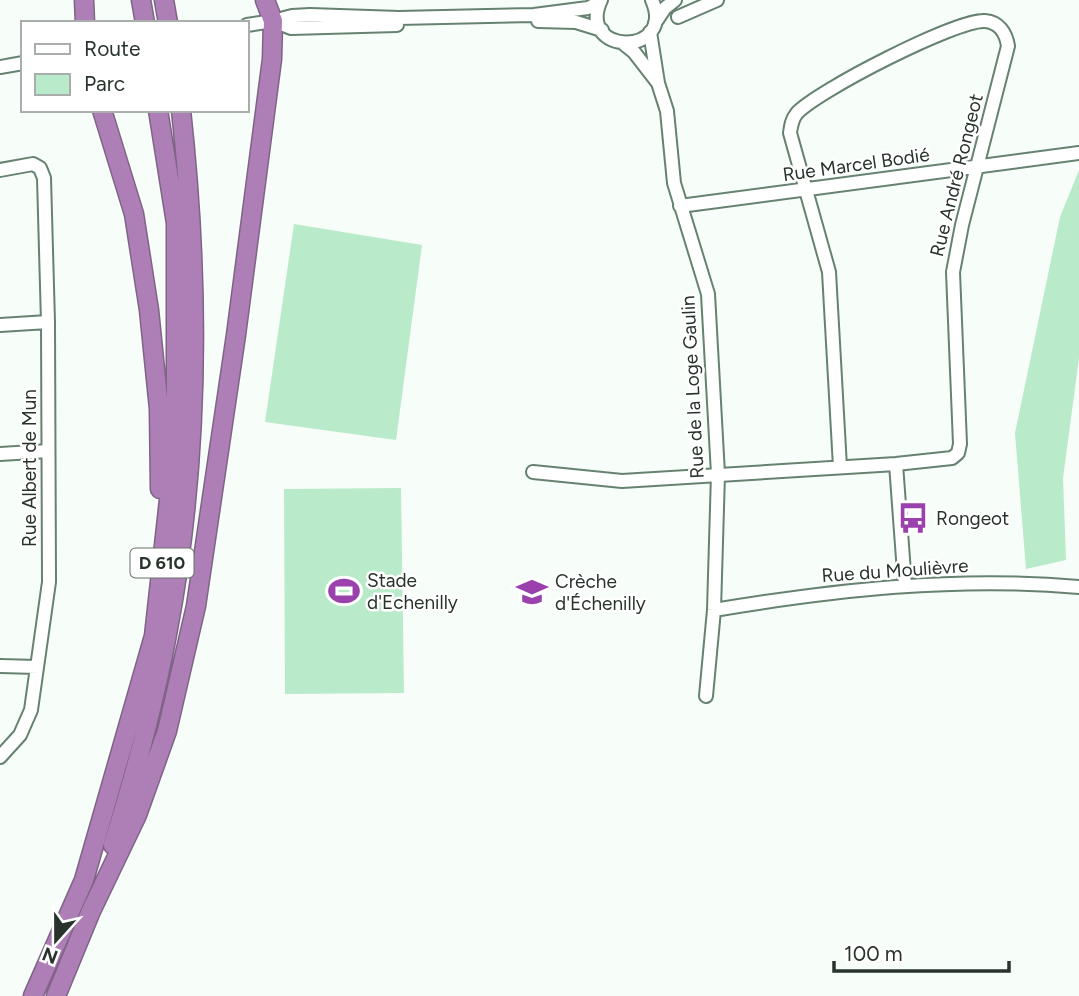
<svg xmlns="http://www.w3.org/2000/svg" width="1079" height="996" font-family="Figtree,sans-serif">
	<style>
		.green { fill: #b9eaca }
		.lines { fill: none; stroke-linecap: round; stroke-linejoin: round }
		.minor-casing { stroke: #668270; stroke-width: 16 }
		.highway-casing { stroke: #7f6486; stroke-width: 21 }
		.minor { stroke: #fff; stroke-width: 12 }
		.highway { stroke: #ae7fb7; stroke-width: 18 }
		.labels { text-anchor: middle; stroke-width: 5; stroke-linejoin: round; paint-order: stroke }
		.shield { fill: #fff; stroke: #68706b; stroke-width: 2 }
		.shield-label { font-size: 18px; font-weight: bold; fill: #28332c }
		.street-label { font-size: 19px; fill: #28332c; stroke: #fff }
		.poi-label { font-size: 19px; fill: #28332c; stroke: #fff; text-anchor: start }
	</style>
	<rect width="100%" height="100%" fill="#f7fdf9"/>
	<!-- green -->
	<path class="green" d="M1079 170V358L1063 478 1066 560 1026 569 1015 433 1060 217Z
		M294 224 422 245 396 440 265 422Z
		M401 488 404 693 285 694 284 489Z"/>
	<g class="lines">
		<defs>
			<path id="minor" d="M601 0C575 56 677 57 652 0
				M678 17 717 0
				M273 21 291 28 397 25
				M538 21 576 22 602 30
				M655 23 665 8 675 0
				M247 25 273 21 292 16 310 15 399 18 534 15 588 8 600 2
				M624 44 634 52 658 83 650 32
				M0 67 23 63
				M658 83 667 111 674 183 708 294 718 474 714 610 706 696
				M0 170 33 164 40 168 44 178 48 322 49 582 31 710 20 735 0 757
				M680 206 1079 153
				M0 325 48 322
				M0 454 48 451
				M896 464 905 586
				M533 472 622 481 896 464 952 458 958 453 960 444 953 272 962 225 1008 46C1006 33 999 22 985 21 957 19 817 91 797 113 792 119 791 125 790 133L829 272 840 467
				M714 610C834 590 957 576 1079 587
				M0 666 37 667"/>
			<path id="highway" d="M84 0 85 23
				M141 0 145 23
				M164 0 168 23
				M102 110 134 214 149 310 159 409 160 489
				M113 845C135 774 155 702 168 629 200 458 200 283 181 110
				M33 996 84 880 154 636 176 436V223L158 110
				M56 996 91 911 137 815 167 731 196 606 236 335 272 59 273 21 265 0"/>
		</defs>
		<!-- minor casing -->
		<use href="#minor" class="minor-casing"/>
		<!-- highway casing -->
		<use href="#highway" class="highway-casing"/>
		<!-- minor -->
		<use href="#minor" class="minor"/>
		<!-- highway -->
		<use href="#highway" class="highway"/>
	</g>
	<!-- icons -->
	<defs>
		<symbol id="bus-bare" viewBox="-9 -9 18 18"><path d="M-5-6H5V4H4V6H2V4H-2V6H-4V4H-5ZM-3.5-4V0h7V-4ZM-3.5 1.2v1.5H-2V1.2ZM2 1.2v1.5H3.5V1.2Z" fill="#9a41ad" stroke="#fff" stroke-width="2.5" paint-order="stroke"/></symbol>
		<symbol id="stadium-bare" viewBox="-9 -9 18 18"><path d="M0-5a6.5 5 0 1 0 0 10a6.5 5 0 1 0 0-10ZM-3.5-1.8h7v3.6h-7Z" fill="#9a41ad" stroke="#fff" stroke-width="2.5" paint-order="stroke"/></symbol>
		<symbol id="school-bare" viewBox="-9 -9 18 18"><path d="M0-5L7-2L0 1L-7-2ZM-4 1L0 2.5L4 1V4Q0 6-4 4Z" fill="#9a41ad" stroke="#fff" stroke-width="2.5" paint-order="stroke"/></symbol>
	</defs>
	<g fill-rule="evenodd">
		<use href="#bus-bare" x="891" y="496" width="44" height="44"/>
		<use href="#stadium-bare" x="322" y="569" width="44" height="44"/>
		<use href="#school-bare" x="510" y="570" width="44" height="44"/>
	</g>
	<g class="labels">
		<!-- shield labels -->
		<rect class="shield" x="130.5" y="548.5" width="63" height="29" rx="5"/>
		<g class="shield-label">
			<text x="162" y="569">D 610</text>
		</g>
		<!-- street labels -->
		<g class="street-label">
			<text transform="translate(856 164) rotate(-8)" y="7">Rue Marcel Bodié</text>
			<text transform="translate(956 175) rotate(-76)" y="7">Rue André Rongeot</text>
			<text transform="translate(692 387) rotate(-93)" y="7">Rue de la Loge Gaulin</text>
			<text transform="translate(29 468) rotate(-90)" y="7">Rue Albert de Mun</text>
			<text transform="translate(895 570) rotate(-4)" y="7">Rue du Moulièvre</text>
		</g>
		<!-- poi labels -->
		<g class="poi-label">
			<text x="936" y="525">Rongeot</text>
			<text x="367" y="587">Stade<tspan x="367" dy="22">d'Echenilly</tspan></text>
			<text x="555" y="588">Crèche<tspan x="555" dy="22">d'Échenilly</tspan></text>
		</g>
	</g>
	<!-- legend -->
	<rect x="21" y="21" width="228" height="91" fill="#ffffff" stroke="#a9adab" stroke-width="2"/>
	<rect x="35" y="44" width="35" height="10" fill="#ffffff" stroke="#a9adab" stroke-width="2"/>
	<text x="84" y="56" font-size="21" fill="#28332c">Route</text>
	<rect x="35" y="74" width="35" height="21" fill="#b9eaca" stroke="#a9adab" stroke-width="2"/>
	<text x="84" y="91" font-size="21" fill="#28332c">Parc</text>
	<!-- north arrow -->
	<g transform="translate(56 940) rotate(201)" stroke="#ffffff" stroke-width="5" paint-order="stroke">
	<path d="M0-5L12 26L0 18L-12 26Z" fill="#28332c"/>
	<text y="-10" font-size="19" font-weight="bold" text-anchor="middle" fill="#28332c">N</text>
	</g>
	<!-- scale -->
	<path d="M834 961v10h175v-10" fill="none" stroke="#28332c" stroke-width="3.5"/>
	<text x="844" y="961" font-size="21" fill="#28332c" stroke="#ffffff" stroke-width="5" paint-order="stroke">100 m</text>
</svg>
